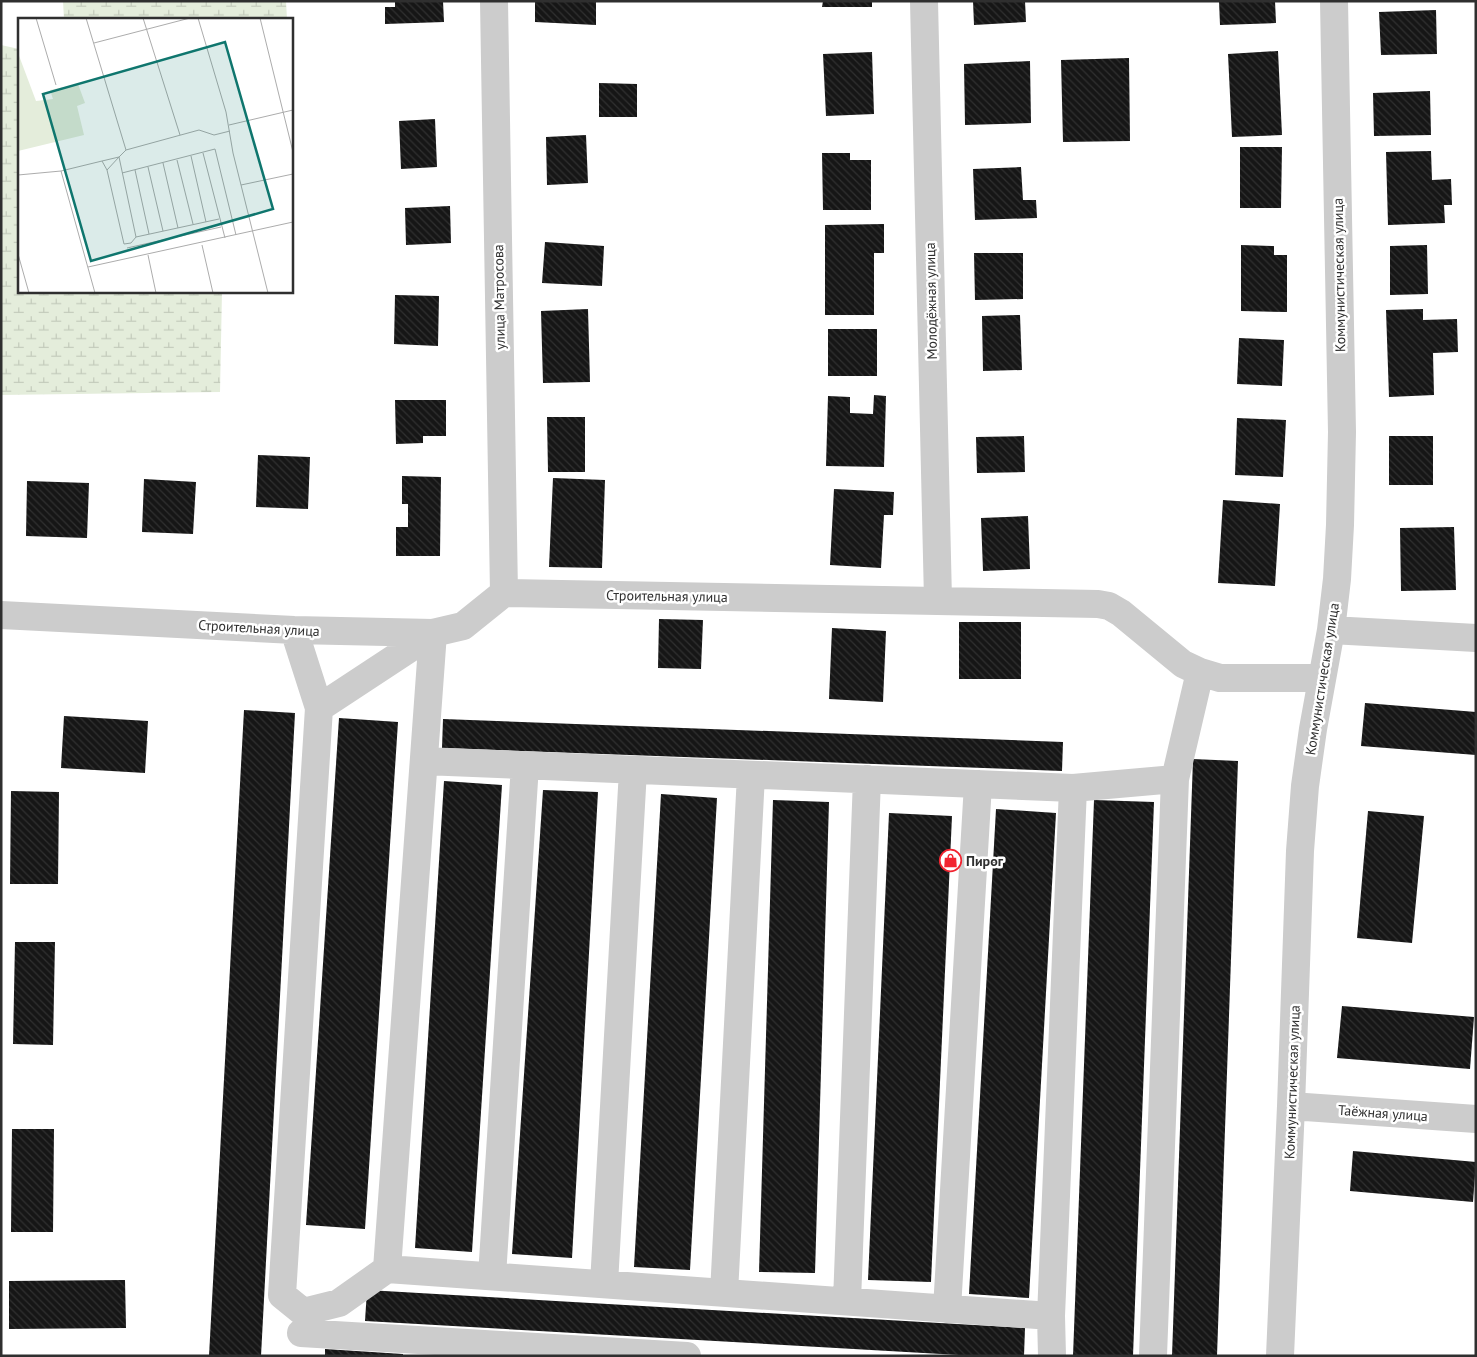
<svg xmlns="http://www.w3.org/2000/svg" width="1477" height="1357" font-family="'PT Sans',sans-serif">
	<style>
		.wetland { fill: url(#wetland-marsh) }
		.building { fill: url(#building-back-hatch) }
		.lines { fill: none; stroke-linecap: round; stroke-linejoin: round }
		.minor { stroke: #ccc; stroke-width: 28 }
		.labels { text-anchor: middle; stroke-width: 5; stroke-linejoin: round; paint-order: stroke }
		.street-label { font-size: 14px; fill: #2f2f2f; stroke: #fff }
		.poi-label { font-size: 14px; font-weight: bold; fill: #2f2f2f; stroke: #fff; text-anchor: start }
		.inset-road { fill: none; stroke: #acacac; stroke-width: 1 }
		.view { fill: #0f766e; fill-opacity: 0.15; stroke: #0f766e; stroke-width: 2.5 }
		.inset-edge { fill: none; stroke: #2f2f2f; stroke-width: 2.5 }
	</style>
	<defs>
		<pattern id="wetland-marsh" width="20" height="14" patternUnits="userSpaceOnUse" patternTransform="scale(1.25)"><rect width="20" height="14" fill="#e4eddb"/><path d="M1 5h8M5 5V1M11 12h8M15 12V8" fill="none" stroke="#c4ccbc"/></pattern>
		<pattern id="building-back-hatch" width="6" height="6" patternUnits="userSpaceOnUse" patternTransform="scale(1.25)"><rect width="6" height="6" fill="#161616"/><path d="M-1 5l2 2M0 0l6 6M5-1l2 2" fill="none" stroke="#303030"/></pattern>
	</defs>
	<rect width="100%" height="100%" fill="#fff"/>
	<!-- wetland -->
	<path class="wetland" d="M63 1H286L287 19H64Z
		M1 45 19 49V291H222L220 392 1 395Z"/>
	<!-- building -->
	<path class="building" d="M395 1H443L444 22 385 24V7H395Z
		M535 1H596V25L535 22Z
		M823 1H872V7H822Z
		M973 1H1025L1026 22 974 25Z
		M1219 1H1275L1276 23 1220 25Z
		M1436 10 1437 54 1381 55 1379 12Z
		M1278 51 1282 135 1232 137 1228 54Z
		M872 52 874 114 826 116 823 54Z
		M1129 58 1130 141 1063 142 1061 60Z
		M1030 61 1031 123 965 125 964 64Z
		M599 83 637 84V117H599Z
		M1430 91 1431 135 1374 136 1373 93Z
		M435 119 437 167 401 169 399 121Z
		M586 135 588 183 547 185 546 137Z
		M1240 147H1282L1281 208H1240Z
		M1431 151 1432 180 1451 179 1452 205H1444L1445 223 1388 225 1386 152Z
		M822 153H850V160H871V210H823Z
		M1021 167 1023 200H1036L1037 218 975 220 973 169Z
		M450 206 451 243 406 245 405 208Z
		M884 224V253H874V315H825V225Z
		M545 242 604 246 602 286 542 283Z
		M1241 245 1274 246V255H1287V312L1241 311Z
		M1427 245 1428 294 1390 295V246Z
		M974 253H1023V299L975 300Z
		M395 295 439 296 438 346 394 344Z
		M588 309 590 382 543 383 541 311Z
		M1423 309V320L1457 319 1458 352 1433 353 1434 395 1389 397 1386 310Z
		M1020 315 1022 370 983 371 982 316Z
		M828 329H877V376H828Z
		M1239 338 1284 340 1282 386 1237 384Z
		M874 395 886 396 884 467 826 466 828 396 850 397V413L873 414Z
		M395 400H446V436H423V443L396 444Z
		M547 417H585V472H548Z
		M1237 418 1286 420 1283 477 1235 475Z
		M1024 436 1025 472 977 473 976 437Z
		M1389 436H1433V485H1389Z
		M258 455 310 457 308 509 256 507Z
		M402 476 441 477 440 556H396V527H408V504H402Z
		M553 478 605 480 602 568 549 567Z
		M144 479 196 482 193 534 142 532Z
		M27 481 89 483 87 538 26 536Z
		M834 489 894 492 893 515H884L881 568 830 565Z
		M1223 500 1280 504 1275 586 1218 583Z
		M1028 516 1030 569 983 571 981 518Z
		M1454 527 1456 590 1401 591 1400 528Z
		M659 619 703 620 701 669 658 668Z
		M959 622H1021V679H959Z
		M832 628 886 631 883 702 829 699Z
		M1365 703 1476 712V755L1361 746Z
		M244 710 295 713 261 1356H209Z
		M64 716 148 721 145 773 61 768Z
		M339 718 398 722 365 1229 306 1225Z
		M443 719 1063 742 1062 771 442 748Z
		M1193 759 1238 761 1217 1356H1172Z
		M444 781 502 785 472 1252 415 1248Z
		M543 790 598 792 572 1258 512 1254Z
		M11 791 59 792 58 884H10Z
		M661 794 717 798 690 1270 634 1267Z
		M773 800 829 802 815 1273 759 1272Z
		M1094 800 1154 802 1133 1356H1073Z
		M996 809 1056 813 1029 1298 969 1294Z
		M1368 811 1424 816 1412 943 1357 938Z
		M889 813 952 816 931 1282 868 1280Z
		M15 942H55L53 1045 13 1044Z
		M1342 1006 1474 1017 1470 1069 1337 1058Z
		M12 1129H54L53 1232H11Z
		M1353 1151 1476 1162 1473 1202 1350 1191Z
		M125 1280 126 1328 9 1329V1281Z
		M367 1290 1025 1328 1024 1356H976L365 1321Z
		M325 1349 403 1354V1356H325Z"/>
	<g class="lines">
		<!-- minor -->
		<path class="minor" d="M494 1 504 593
			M924 1 938 600
			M1 615 294 630 433 633 463 626 504 593 1098 604 1109 606 1121 613 1183 664 1200 672 1220 678H1322
			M294 630 319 708 282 1295 303 1312 339 1303 387 1269 1051 1316
			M1331 630 1476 638
			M319 708 433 633 387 1269
			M424 761 1073 788 1175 779 1153 1356
			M1175 779 1200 672
			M1291 1106 1476 1119
			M492 1276 525 765
			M604 1284 633 770
			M724 1293 751 775
			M847 1301 867 779
			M947 1309 978 784
			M301 1333 687 1356
			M1052 1356 1051 1316 1073 788
			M1280 1356 1291 1106 1300 851 1305 786 1313 729 1331 630 1337 579 1340 525 1342 432 1334 1"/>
	</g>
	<!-- icons -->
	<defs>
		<symbol id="shop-ring" viewBox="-11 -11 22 22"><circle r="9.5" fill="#fff" stroke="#f22430" stroke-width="1.5"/><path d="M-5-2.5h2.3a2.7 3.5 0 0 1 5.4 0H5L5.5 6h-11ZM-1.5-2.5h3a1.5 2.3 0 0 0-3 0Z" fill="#f22430"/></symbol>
	</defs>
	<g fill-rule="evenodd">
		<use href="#shop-ring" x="938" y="848" width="25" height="25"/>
	</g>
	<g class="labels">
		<!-- street labels -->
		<g class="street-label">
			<text transform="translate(1339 275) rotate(-91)" y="5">Коммунистическая улица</text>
			<text transform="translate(499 297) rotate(-91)" y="5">улица Матросова</text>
			<text transform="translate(931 301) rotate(-91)" y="5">Молодёжная улица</text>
			<text transform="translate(667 596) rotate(1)" y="5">Строительная улица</text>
			<text transform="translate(259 628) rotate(3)" y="5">Строительная улица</text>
			<text transform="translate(1322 679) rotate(-81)" y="5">Коммунистическая улица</text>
			<text transform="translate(1292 1082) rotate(-88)" y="5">Коммунистическая улица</text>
			<text transform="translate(1383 1113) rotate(4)" y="5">Таёжная улица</text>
		</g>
		<!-- poi labels -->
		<g class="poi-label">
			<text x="966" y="866">Пирог</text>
		</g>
	</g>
	<!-- overview -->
	<g transform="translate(18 18)">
		<rect width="275" height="275" fill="#fff"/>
		<path d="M0 35 18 83 35 81 32 72 60 66 67 85 59 88 66 117 0 133Z" fill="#e4eddb"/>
		<path class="inset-road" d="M18 0 38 67M68 0 108 132M125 0 162 117M180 0 208 94 215 135 250 275M242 0 275 134M76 25 172 0M211 107 275 92M185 135 207 220M173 138 188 204M159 142 175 206M84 143 89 152 106 226 113 225 118 219 201 201M145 145 160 210M130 149 145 213M89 152 101 139 118 219M117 152 131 216M43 153 77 275M104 155 197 131 218 217M0 157 43 153 84 143 101 139 108 132 181 112 196 117 212 113M223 167 275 156M184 227 195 275M109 230 203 209M0 236 11 275M130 237 138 275M70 249 275 204"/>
		<path class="view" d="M207 24 255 191 73 243 25 76Z"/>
		<rect width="275" height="275" class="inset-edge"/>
	</g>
	<!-- border -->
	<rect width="1477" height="1357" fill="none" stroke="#2f2f2f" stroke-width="5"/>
</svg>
